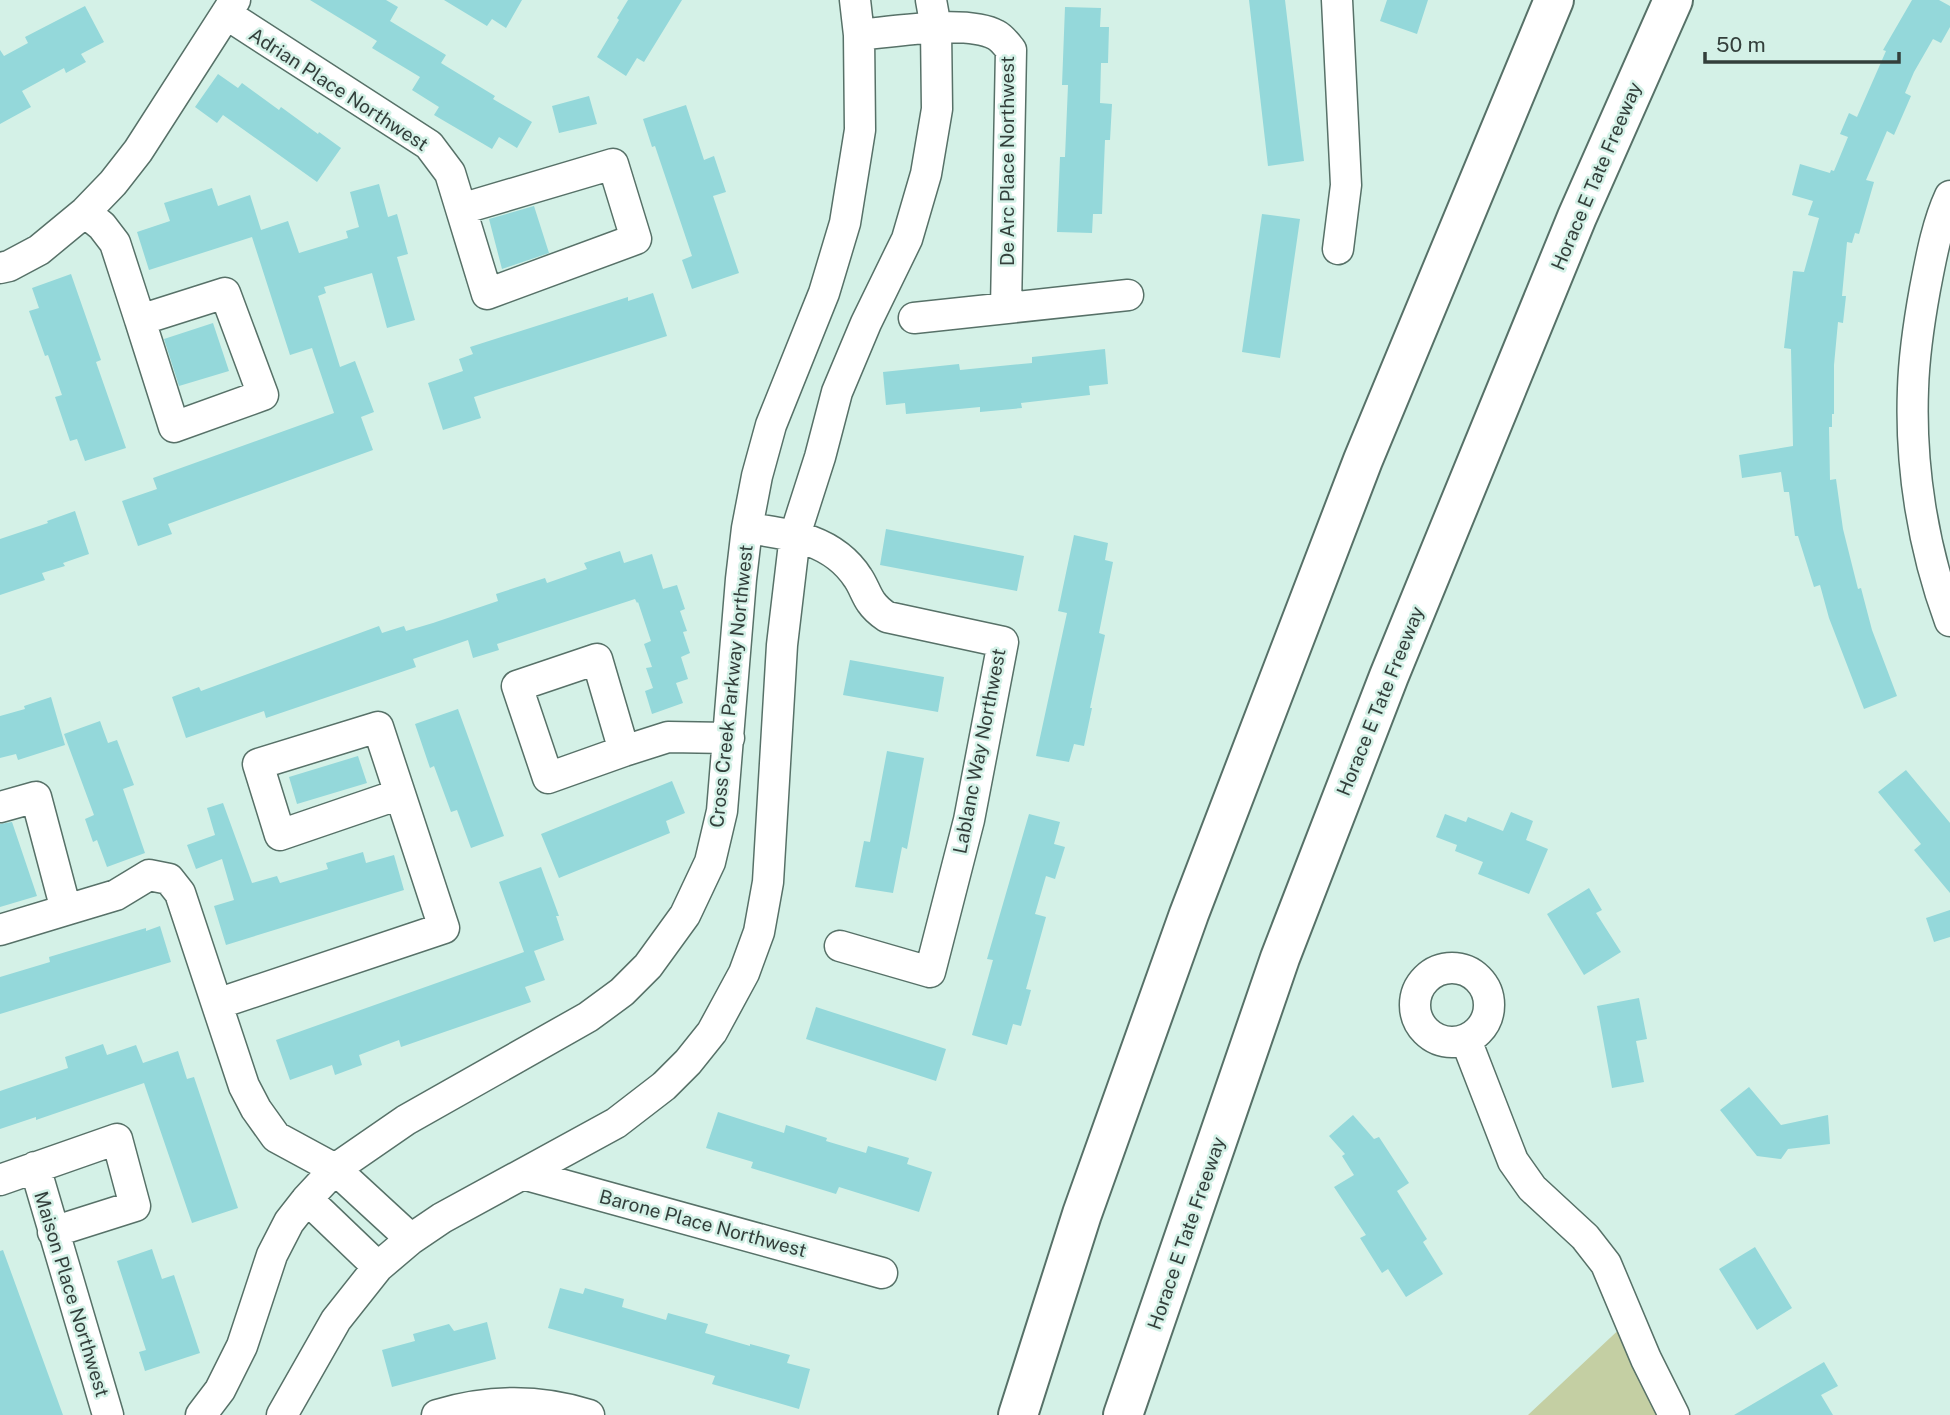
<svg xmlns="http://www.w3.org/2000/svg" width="1950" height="1415" font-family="'Public Sans',sans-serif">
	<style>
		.green { fill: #c4cfa3 }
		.building { fill: #94d8da }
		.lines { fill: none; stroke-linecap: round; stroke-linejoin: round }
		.street-casing { stroke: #577168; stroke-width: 33 }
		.highway-casing { stroke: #577168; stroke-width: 42 }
		.street { stroke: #fff; stroke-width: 30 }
		.highway { stroke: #fff; stroke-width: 38 }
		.labels { text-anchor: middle; stroke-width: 5; stroke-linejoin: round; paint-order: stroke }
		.street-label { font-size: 19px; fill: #333f3b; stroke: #d4f1e7 }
	</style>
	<rect width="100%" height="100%" fill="#d4f1e7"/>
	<!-- green -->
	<path class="green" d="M1627 1322 1686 1415H1528Z"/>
	<!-- building -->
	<path class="building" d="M310 0H386L398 7 390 21 446 55 441 63 495 96 493 99 532 122 517 148 499 137 492 149 434 115 439 107 412 90 420 77 372 48 377 41Z
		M444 0H522L506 28 492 19 487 26Z
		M628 0H682L644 62 637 58 626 76 597 57 619 20 617 18Z
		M1249 0H1285L1304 161 1268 166Z
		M1387 0H1428L1417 34 1380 21Z
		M1912 0H1939L1950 6V27L1941 43 1933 39 1914 72 1905 93 1911 96 1894 135 1887 131 1866 180 1874 182 1859 234 1855 233 1852 243 1847 242 1842 296H1846L1843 323 1838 322 1834 365V414H1832V427H1829L1830 480 1836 479 1843 529 1858 589 1861 588 1872 630 1897 696 1864 709 1829 618 1820 585 1814 587 1798 536H1795L1789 492H1784L1781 472 1742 478 1739 455 1793 446 1791 349 1784 348 1793 271 1804 272 1819 218 1808 215 1813 201 1792 195 1800 164 1830 173 1831 170 1834 171 1848 137 1840 134 1849 113 1857 117 1886 51 1883 50Z
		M85 6 104 42 81 54 86 62 66 73 64 68 22 91 31 107 0 124V50L4 56 28 43 25 37Z
		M1065 7 1101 8 1100 27H1109L1108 63H1101L1100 103 1112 104 1110 140H1105L1102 214H1093L1092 233 1057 232 1060 157H1065L1068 85H1062Z
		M218 74 238 88 242 83 279 110 281 107 318 134 319 132 341 148 317 182 223 115 217 123 195 107Z
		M589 96 597 124 559 133 552 106Z
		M686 105 704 160 714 156 726 192 713 196 739 273 692 289 682 260 692 256 655 146 652 147 643 119Z
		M379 184 388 217 397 214 408 254 397 257 415 320 387 328 372 273 324 287 326 293 318 296 340 367 355 361 374 412 361 417 373 450 168 524 172 534 138 546 122 501 157 489 153 478 334 413 312 348 290 355 252 237 149 270 137 232 170 221 164 203 212 188 218 206 250 195 261 230 288 221 299 253 348 238 346 231 359 227 350 192Z
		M534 206 549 253 502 269 489 219Z
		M1262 214 1300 219 1280 358 1242 352Z
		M71 274 101 360 96 362 126 448 85 461 77 439 70 441 55 397 62 395 48 355 45 356 29 311 39 308 32 288Z
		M653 293 667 336 474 397 481 418 443 430 428 383 463 371 459 359 473 354 470 347 628 297V301Z
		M213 323 229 371 179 386 164 339Z
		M1105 349 1108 384 1089 386 1090 395 1021 403 1022 408 980 412V407L906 414 905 403 886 405 883 372 959 364 960 370 1032 363V357Z
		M75 511 89 554 63 563 65 566 42 573 45 580 0 595V539L48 523 47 521Z
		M886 529 1024 556 1017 591 880 565Z
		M1074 535 1108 543 1105 560 1113 562 1099 633 1105 635 1090 708H1092L1084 746 1074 744 1069 762 1036 756 1067 613 1058 611Z
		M620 551 624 563 652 554 663 589 677 585 685 609 680 611 687 631 683 632 690 653 681 657 688 679 676 683 683 703 652 714 645 691 653 688 646 668 652 667 644 644 651 641 638 602 637 603 635 599 497 644 499 650 473 658 468 640 413 659 416 667 266 718 264 711 186 738 172 697 199 687 201 691 379 626 382 633 404 626 406 631 433 623 498 601 496 594 545 578 547 583 587 569 584 563Z
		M850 660 944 677 938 712 843 695Z
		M51 697 65 745 18 760 16 754 0 758V716L25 709 24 706Z
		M458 709 504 836 471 848 457 810 451 812 434 766 430 768 415 724Z
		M100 721 108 743 117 740 134 785 123 789 145 853 107 867 97 840 93 842 85 819 94 815 64 734Z
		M887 751 924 758 907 849 902 847 893 893 855 887 864 841 870 842Z
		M358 756 367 783 297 804 289 777Z
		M1906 770 1950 823V893L1914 850 1921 844 1878 792Z
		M672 781 685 813 666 821 670 833 559 878 541 834Z
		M223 803 252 883 277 876 280 883 328 869 326 863 363 852 366 863 394 855 404 890 226 945 214 906 234 900 222 859 196 869 187 845 215 835 207 808Z
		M1511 812 1533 821 1526 840 1548 849 1529 894 1478 874 1483 862 1455 851 1457 845 1436 837 1445 814 1466 822 1468 817 1503 831Z
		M1029 814 1060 822 1054 844 1065 847 1055 879 1046 876 1035 914 1046 917 1026 989 1031 990 1021 1026 1013 1024 1007 1045 972 1035 993 960 987 959Z
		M12 822 37 896 0 907V824Z
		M541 867 559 916H556L564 940 534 951 545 980 525 987 531 1002 401 1047 399 1040 359 1055 362 1065 335 1075 332 1065 290 1080 276 1040 524 952 499 882Z
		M1589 888 1602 910 1596 913 1621 952 1584 975 1547 914Z
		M1950 910V937L1934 942 1926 918Z
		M160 926 171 962 0 1014V977L50 962 49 957 146 928V931Z
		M1639 998 1647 1039 1636 1041 1644 1082 1612 1088 1597 1006Z
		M816 1007 946 1049 936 1081 806 1039Z
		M103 1044 107 1055 136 1045 143 1063 178 1051 187 1079 194 1077 238 1208 192 1223 144 1083 36 1120V1117L0 1129V1091L68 1068 65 1057Z
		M1749 1087 1781 1125 1828 1115 1830 1144 1788 1149 1781 1159 1757 1156 1720 1110Z
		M718 1112 784 1133 786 1125 827 1138 826 1141 866 1153 868 1146 909 1158 907 1164 932 1172 919 1212 839 1187 836 1194 751 1168 753 1162 706 1148Z
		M1353 1115 1374 1139 1379 1137 1409 1183 1397 1191 1427 1239 1423 1242 1443 1274 1406 1297 1388 1269 1382 1273 1360 1238 1366 1235 1334 1187 1354 1175 1342 1156 1345 1154 1329 1136Z
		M1755 1247 1792 1308 1757 1330 1719 1269Z
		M152 1249 162 1279 174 1275 200 1353 145 1371 139 1352 146 1350 117 1261Z
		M3 1250 63 1415H0V1251Z
		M560 1288 583 1294 585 1288 624 1299 622 1307 666 1320 668 1313 708 1324 705 1333 750 1346V1344L790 1355 787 1363 810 1369 799 1409 712 1384 715 1376 548 1328Z
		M487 1322 496 1359 392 1387 382 1350 415 1341 413 1334 449 1324 454 1331Z
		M1824 1362 1838 1386 1821 1395 1833 1415H1734Z"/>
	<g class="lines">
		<defs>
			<path id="street" d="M1337 0 1346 185 1338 249
				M226 14 429 145 450 173 461 209
				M859 35C892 32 968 19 996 35 1002 38 1007 45 1011 50L1006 308
				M613 164 636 239 487 294 461 209Z
				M1950 196C1937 224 1931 258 1925 289 1919 322 1914 355 1913 389 1910 467 1923 548 1950 621
				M85 212 102 226 115 243 140 320
				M0 268 9 266 39 250 85 212 113 183 138 151 235 0
				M225 293 263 395 174 427 140 320Z
				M914 318 1128 295
				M747 528C789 534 833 539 858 578 863 585 866 595 871 602 875 608 881 613 887 617L1003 642 969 820 930 972 840 946
				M597 659 624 751 548 778 517 686Z
				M378 727 400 794 280 835 258 764Z
				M624 751 668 737 729 738
				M0 807 36 797 66 910 0 930
				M66 910 116 895 149 875 169 879 180 893 244 1086 256 1109 276 1137 335 1169 411 1239
				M1415 1005a37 37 0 1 1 74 0a37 37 0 1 1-74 0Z
				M217 1004 444 928 400 794
				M1466 1040 1513 1161 1532 1188 1585 1237 1606 1264 1646 1359 1674 1415
				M35 1167 108 1415
				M523 1174 882 1273
				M0 1180 117 1139 135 1206 53 1232
				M307 1199 378 1267
				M201 1415 220 1390 242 1346 272 1255 289 1222 307 1199 335 1169 406 1120 588 1017 622 992 648 966 685 915 710 862 722 811 741 579 747 528 757 476 771 425 824 293 845 223 860 130 859 35 855 0
				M282 1415 336 1320 378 1267 411 1239 442 1218 616 1123 664 1086 688 1062 712 1032 744 973 759 932 768 882 782 645 795 535 820 457 837 392 866 323 907 239 926 174 937 109 936 28 931 0
				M437 1415C487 1400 539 1399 589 1415"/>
			<path id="highway" d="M1018 1415 1082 1214 1189 914 1363 460 1554 0
				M1123 1415 1280 958 1389 676 1577 217 1673 0"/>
		</defs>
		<!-- street casing -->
		<use href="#street" class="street-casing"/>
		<!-- highway casing -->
		<use href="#highway" class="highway-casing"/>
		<!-- street -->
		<use href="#street" class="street"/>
		<!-- highway -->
		<use href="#highway" class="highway"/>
	</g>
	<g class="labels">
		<!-- street labels -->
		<g class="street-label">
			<text transform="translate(339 89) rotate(33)" y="7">Adrian Place Northwest</text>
			<text transform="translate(1007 161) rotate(-90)" y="7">De Arc Place Northwest</text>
			<text transform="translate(1596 176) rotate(-67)" y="7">Horace E Tate Freeway</text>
			<text transform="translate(731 686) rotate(-84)" y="7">Cross Creek Parkway Northwest</text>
			<text transform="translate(1380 701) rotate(-68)" y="7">Horace E Tate Freeway</text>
			<text transform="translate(979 751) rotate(-79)" y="7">Lablanc Way Northwest</text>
			<text transform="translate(703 1223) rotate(15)" y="7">Barone Place Northwest</text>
			<text transform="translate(1186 1233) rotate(-71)" y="7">Horace E Tate Freeway</text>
			<text transform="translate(72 1294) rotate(73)" y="7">Maison Place Northwest</text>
		</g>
	</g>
	<!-- scale -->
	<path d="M1705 52v10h194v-10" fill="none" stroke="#333f3b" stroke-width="3.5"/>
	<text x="1716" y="52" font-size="21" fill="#333f3b" stroke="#d4f1e7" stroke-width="5" paint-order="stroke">50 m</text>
</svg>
